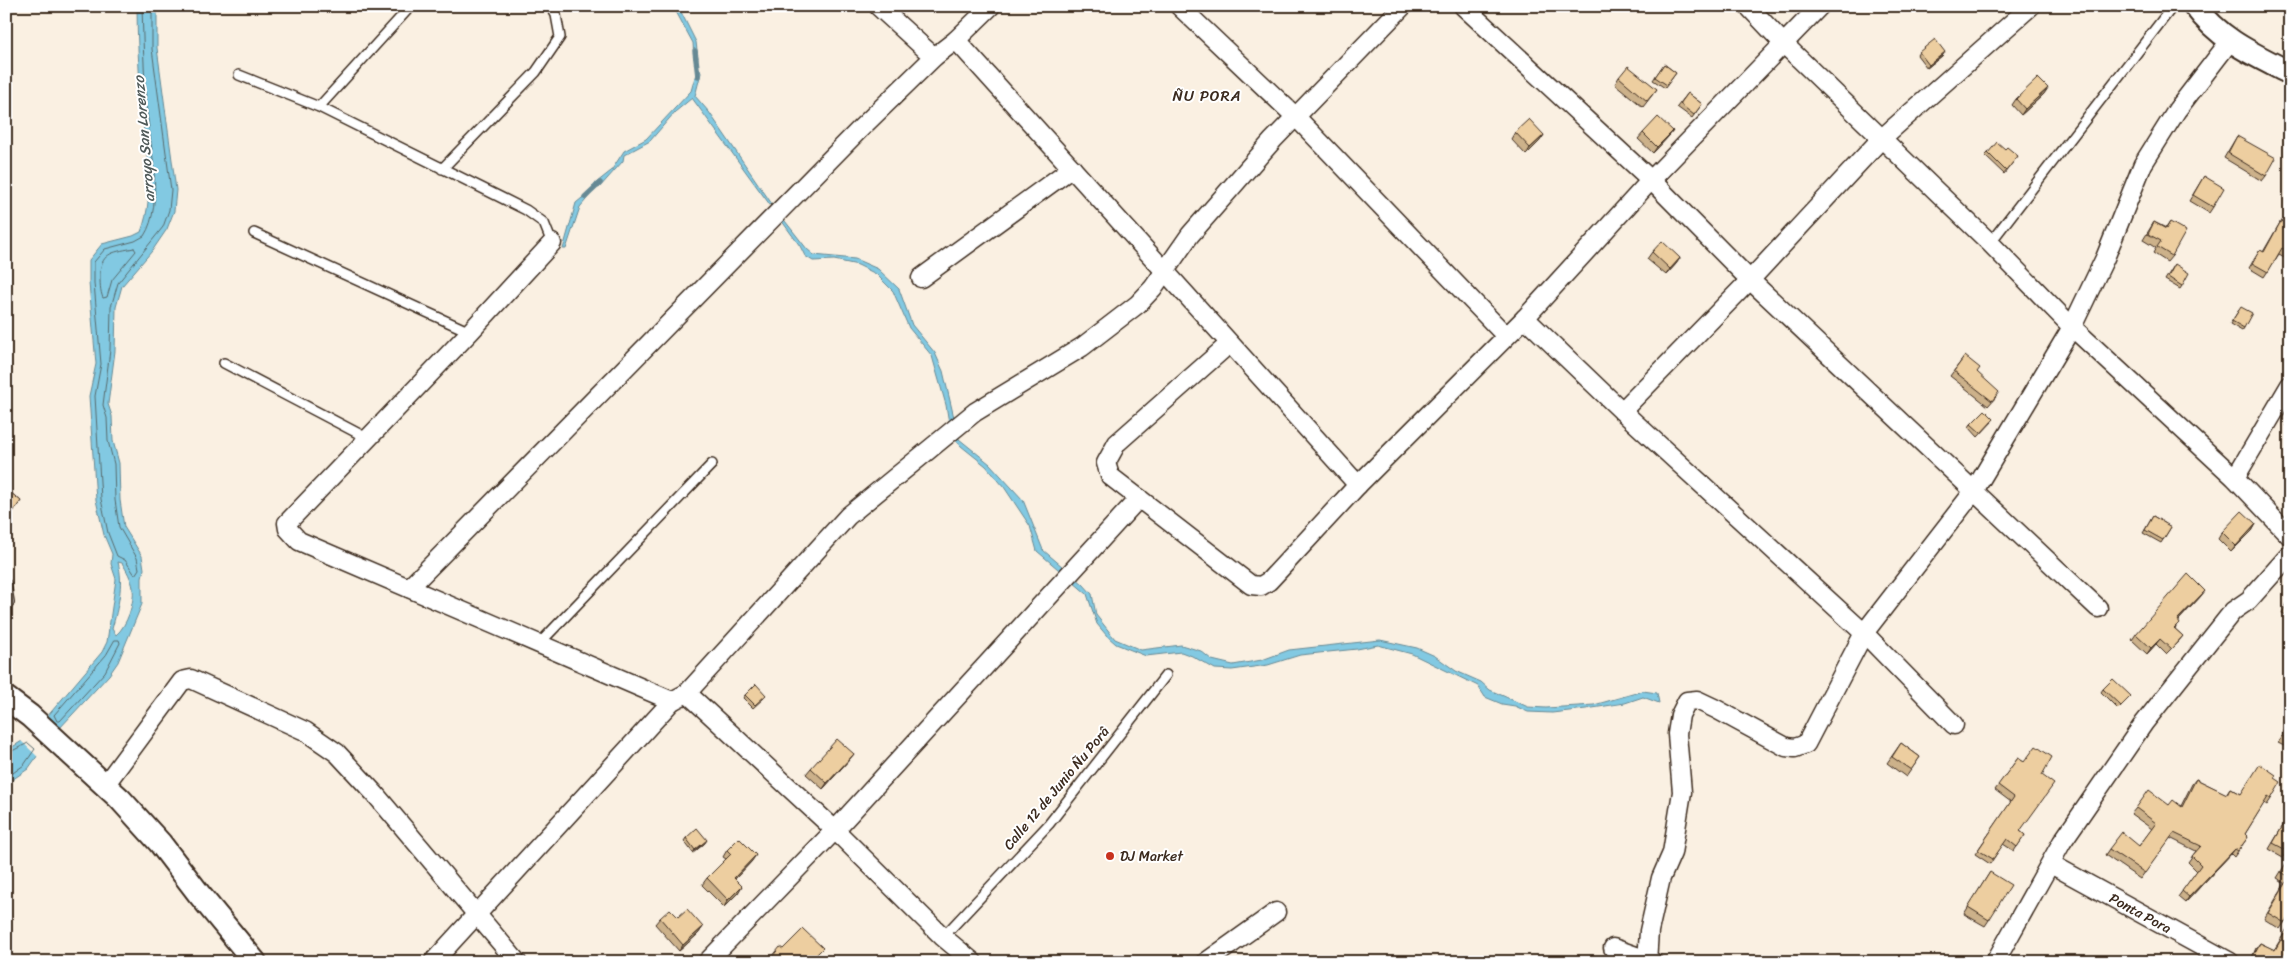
<svg xmlns="http://www.w3.org/2000/svg" width="2296" height="968" font-family="Sriracha,sans-serif">
	<style>
		.water { fill: #82c9e2; stroke: #668994; fill-rule: evenodd }
		.pier { fill: #faf0e2 }
		.lines { fill: none; stroke-linecap: round; stroke-linejoin: round }
		.shore { stroke: #576a6c; stroke-width: 1 }
		.stream { stroke: #668994; stroke-width: 5.5 }
		.service-casing { stroke: #3b2a1e; stroke-width: 12 }
		.minor-casing { stroke: #3b2a1e; stroke-width: 21 }
		.tertiary-casing { stroke: #3b2a1e; stroke-width: 26 }
		.service { stroke: #fff; stroke-width: 9 }
		.minor { stroke: #fff; stroke-width: 18 }
		.tertiary { stroke: #fff; stroke-width: 22 }
		.wall { fill: #ccb18a; stroke: #3b2a1e }
		.shaded-wall { fill: #a69070; stroke: #3b2a1e }
		.building { fill: #edcea0; stroke: #3b2a1e }
		.poi-dot { fill: #c8321e; stroke: #fff; stroke-width: 2 }
		.labels { text-anchor: middle; stroke-width: 4; stroke-linejoin: round; paint-order: stroke }
		.street-label { font-size: 14px; fill: #3b2a1e; stroke: #fff }
		.poi-label { font-size: 14px; fill: #3b2a1e; stroke: #fff; text-anchor: start }
		.neighbourhood-label { font-size: 15px; letter-spacing: 1px; fill: #3b2a1e; stroke: #fff }
		.water-label { font-size: 15px; font-style: italic; fill: #505a59; stroke: #fff }
	</style>
	<rect width="100%" height="100%" fill="#faf0e2"/>
	<filter id="ink" filterUnits="userSpaceOnUse"><feTurbulence type="fractalNoise" baseFrequency=".02" numOctaves="2"/><feDisplacementMap in="SourceGraphic" scale="10" xChannelSelector="R" yChannelSelector="G"/><feConvolveMatrix kernelMatrix="1 2 1 2 8 2 1 2 1" color-interpolation-filters="sRGB"/></filter>
	<g filter="url(#ink)">
		<!-- water -->
		<path class="water" d="M137 6H157V48L176 190 174 211 167 229 152 251 122 286 116 307 115 351 108 404 112 416 113 441 119 463 120 500 124 527 142 556 144 569 142 577V604L118 662 109 675 59 729 46 718 102 652 107 642 116 579 111 564 112 554 104 535 96 500 89 396 96 364 89 283V260L102 244 133 236 141 232C157 191 144 145 141 102 139 71 137 38 137 6ZM118 562 122 563C126 569 132 580 133 588 135 602 127 626 116 635L112 629C118 607 124 585 118 562Z
			M673 6H678L696 42 698 58 694 59 693 43Z
			M697 70H700L701 73 695 96 709 112 774 207 807 249 814 255 855 259 878 269 899 289 912 325 935 353 943 371 959 439 990 464 1023 500 1043 550 1083 584 1092 594 1096 615 1115 639 1141 650 1181 645 1201 651 1212 660 1233 665 1262 660 1289 650 1380 640 1417 648 1435 656 1456 671 1481 682 1490 690 1528 707 1546 708 1594 705 1643 691 1657 693 1659 703 1643 697 1625 703 1586 709 1552 713 1528 712 1515 706 1502 704 1485 697 1478 686 1412 654 1378 645 1357 649 1300 655 1268 665 1232 670 1215 669 1192 656 1181 652 1146 656 1116 644 1107 636 1097 624 1087 594 1037 551 1030 526 1004 487 986 466 961 446 951 435 946 405 932 356 909 328 893 291 876 274 858 265 834 260 813 261 805 256 800 246 692 98 675 112 650 141 624 155 623 161 599 188 592 186 611 171 624 151 646 139 691 91Z
			M588 193 591 194 580 207 566 249H563L576 203Z
			M30 736 43 748 28 769 6 784V751Z"/>
		<!-- pier -->
		<path class="pier" d="M29 734 45 747 39 758 19 739Z"/>
		<g class="lines">
			<!-- shore -->
			<path class="shore" d="M142 6C143 38 144 71 146 103 149 139 165 204 144 236L135 241 105 249 94 262V283L101 364 95 396 101 499 108 533 117 556 125 560 135 575 139 569 137 558 119 527 115 500 114 464 108 441 107 418 103 405 110 350 111 307 118 283 163 227 169 210 171 190 152 49V6
				M134 248 136 251 112 280 107 297 103 298C100 291 100 282 100 274 101 251 116 252 134 248Z
				M115 640H119L120 643 105 672 60 721H57L54 715 106 655Z
				M6 754 28 743 35 749 24 765 6 778"/>
			<!-- stream -->
			<path class="stream" d="M695 51 698 76
				M585 197 600 183"/>
			<defs>
				<path id="service" d="M239 75 319 107 526 210 544 223 552 243
					M319 107 411 6
					M442 169 536 72 560 37 556 15 551 6
					M254 233 470 332
					M1990 243 2173 6
					M224 363 367 438
					M6 584 9 602 6 605
					M538 645 712 464
					M943 937 1049 824 1166 675"/>
				<g id="minor">
					<path d="M878 6 934 57"/>
					<path d="M1179 6 1297 118 1506 336"/>
					<path d="M1463 6 1651 180 1750 280 2098 608"/>
					<path d="M1748 6 1784 44 1990 243 2072 327 2235 478 2290 536"/>
					<path d="M956 40 1358 485 1525 318 1651 180 1820 6"/>
					<path d="M552 243 470 332 287 523 288 529 299 541 672 701"/>
					<path d="M921 278 1072 168"/>
					<path d="M1525 318 1622 411 1864 633 1954 725"/>
					<path d="M1229 344 1117 443 1106 463 1110 476 1251 585 1261 586 1269 581 1358 485"/>
					<path d="M1622 411 1750 280 1881 139 2031 6"/>
					<path d="M2235 478 2290 385"/>
					<path d="M409 588 860 129 934 57 956 40 991 6"/>
					<path d="M687 693 835 830 943 937 973 962"/>
					<path d="M105 785 182 681 191 679 305 731 337 753 375 794 517 962"/>
					<path id="s1" d="M2051 864 2230 962"/>
					<path d="M1613 948 1653 962"/>
					<path d="M433 962 672 701 687 693 848 516 975 412 1082 347 1138 304 1153 288 1190 235 1273 140 1403 6"/>
					<path d="M707 962 835 830 1139 498"/>
					<path d="M1206 962 1276 912"/>
					<path d="M1647 962 1649 931 1661 878 1672 853 1682 792 1677 734 1680 715 1687 701 1697 700 1716 709 1786 747 1795 748 1806 744 1864 633 1974 491 2072 327 2105 258 2143 164 2177 110 2230 41"/>
					<path d="M1995 962 2062 842 2144 723 2233 611 2249 600 2290 554"/>
				</g>
				<path id="tertiary" d="M2195 6C2220 40 2253 54 2290 73
					M6 698 30 716 120 799 160 843 199 894 255 962"/>
			</defs>
			<!-- service casing -->
			<use href="#service" class="service-casing"/>
			<!-- minor casing -->
			<use href="#minor" class="minor-casing"/>
			<!-- tertiary casing -->
			<use href="#tertiary" class="tertiary-casing"/>
			<!-- service -->
			<use href="#service" class="service"/>
			<!-- minor -->
			<use href="#minor" class="minor"/>
			<!-- tertiary -->
			<use href="#tertiary" class="tertiary"/>
		</g>
		<!-- wall -->
		<path class="wall" d="M2128 6H2134L2132 9Z
			M1919 52 1943 55 1927 68 1917 55Z
			M1664 64 1676 73 1665 88 1653 80Z
			M1619 77 1657 89 1643 107 1615 84Z
			M1688 93 1702 104 1692 118 1677 107Z
			M2044 94 2021 115 2012 105 2016 99Z
			M1673 131 1668 137 1653 153 1638 139 1643 133Z
			M1515 132 1544 135 1539 142 1526 155 1511 139Z
			M2237 136 2266 176 2262 181 2224 158Z
			M2005 149 2018 156 2004 174 1985 156 1988 153Z
			M2204 176 2213 207 2209 213 2189 201Z
			M2281 221 2290 226V260L2279 254 2264 277 2249 268 2260 250 2263 252Z
			M2154 222 2166 228 2170 222 2172 256 2167 262 2153 253 2156 248 2143 240Z
			M1652 252 1680 258 1676 264 1666 275 1647 259Z
			M2175 264 2182 286 2180 289 2165 280Z
			M2239 310 2244 328 2242 331 2230 324Z
			M1965 356 1996 397 1988 406 1950 376Z
			M2290 421V428L2286 425Z
			M1992 422 1978 437 1969 427 1971 424Z
			M6 489 21 501 9 517 6 514Z
			M2153 516 2171 527 2161 543 2143 533Z
			M2256 524 2252 531 2231 552 2218 539 2222 532Z
			M2201 596 2178 621 2175 629 2183 636 2178 642 2166 654 2156 644 2147 654 2132 640 2136 634Z
			M2290 598V617L2282 613Z
			M2103 689 2128 699 2118 709 2101 692Z
			M745 695 764 698 753 708 743 698Z
			M2290 719V749L2278 743Z
			M1901 743 1920 757 1906 777 1887 763Z
			M2018 758 2042 775 2020 831 2025 835 2014 851 2003 844 1990 864 1975 854 2011 802 1995 790Z
			M849 760 823 789 806 774 811 768Z
			M2275 778 2271 799 2267 805 2264 803 2245 834 2248 837 2234 857 2231 854 2185 903 2178 897 2197 871 2188 862 2196 851 2170 838 2140 879 2105 855 2109 849 2139 846 2152 829 2131 814 2136 808 2169 805 2181 806 2192 784 2196 779 2226 794 2230 788 2241 794Z
			M2284 824 2290 848 2283 857 2269 849Z
			M686 838 705 843 693 853 684 841Z
			M727 850 752 861 735 879 738 893 724 907 702 885 707 878 726 859 723 857Z
			M2288 860 2290 861V914L2280 929 2264 919 2285 883 2277 878Z
			M1990 872 1989 920 1985 926 1964 914Z
			M678 917 703 927 698 934 679 951 655 924 660 918Z
			M2287 929 2290 962H2250L2256 948 2260 943 2274 950Z"/>
		<!-- shaded-wall -->
		<path class="shaded-wall" d="M1945 52 1943 55 1927 68 1929 65Z
			M2048 88 2044 94 2021 115 2025 109Z
			M1673 131 1668 137 1653 153 1657 147Z
			M1544 135 1539 142 1526 155 1530 148Z
			M1680 258 1676 264 1666 275 1670 269Z
			M2256 524 2252 531 2231 552 2236 546Z
			M2205 591 2201 596 2173 626 2177 620Z
			M2160 639 2156 644 2147 654 2151 648Z
			M854 754 849 760 823 789 827 783Z
			M707 840 705 843 693 853 695 850Z
			M2235 849 2231 854 2185 903 2189 897Z
			M756 855 752 861 730 884 734 878Z
			M742 886 738 893 724 907 728 900Z
			M703 927 698 934 679 951 683 945Z"/>
		<!-- building -->
		<path class="building" d="M1935 39 1945 52 1929 65 1919 52Z
			M1664 64 1676 73 1667 85 1655 77Z
			M1628 66 1657 89 1647 101 1619 77Z
			M2038 78 2048 88 2025 109 2016 99Z
			M1688 93 1702 104 1694 115 1680 104Z
			M1658 117 1673 131 1657 147 1643 133Z
			M1529 119 1544 135 1530 148 1515 132Z
			M2237 136 2276 158 2266 176 2228 153Z
			M1997 142 2005 149 2007 147 2018 156 2006 171 1988 153Z
			M2204 176 2224 188 2213 207 2193 195Z
			M2281 221 2290 226V252L2282 248 2268 272 2252 263 2260 250 2264 252Z
			M2154 222 2166 229 2170 222 2186 231 2172 256 2157 247 2161 241 2148 234Z
			M1662 241 1680 258 1670 269 1652 252Z
			M2175 264 2189 273 2182 286 2168 277Z
			M2241 307 2252 313 2244 328 2232 321Z
			M1965 356 1980 368 1977 372 1999 392 1992 401 1954 371Z
			M1985 410 1994 419 1981 433 1971 424Z
			M6 489 21 501 11 514 6 510Z
			M2242 511 2256 524 2236 546 2222 532Z
			M2153 516 2171 527 2163 540 2145 530Z
			M2188 574 2205 591 2177 620 2179 623 2174 628 2183 636 2171 649 2160 639 2151 648 2136 634Z
			M2290 600V610L2286 608Z
			M2113 679 2131 696 2121 706 2103 689Z
			M756 684 766 695 755 705 745 695Z
			M2290 721V740L2282 736Z
			M837 739 854 754 827 783 811 768Z
			M1901 743 1920 757 1911 770 1892 757Z
			M2036 746 2052 757 2042 775 2054 784 2020 831 2025 835 2017 847 2007 839 1993 859 1978 850 2014 797 1998 785 2018 758 2024 762Z
			M2260 764 2276 775 2275 778 2281 782 2271 799 2268 797 2245 834 2248 837 2238 851 2235 849 2189 897 2182 891 2201 865 2192 856 2201 846 2174 833 2145 873 2109 849 2122 832 2139 846 2156 823 2136 808 2149 790 2169 805 2173 800 2182 807 2196 779 2227 794 2230 788 2241 794Z
			M2284 824 2290 828V848L2288 851 2273 843Z
			M697 828 707 840 695 850 686 838Z
			M739 838 756 855 734 878 742 886 728 900 707 878 731 854 727 850Z
			M2288 860 2290 861V914L2285 923 2268 913 2290 877 2281 872Z
			M1990 872 2011 885 1989 920 1968 907Z
			M670 909 678 917 687 909 703 927 683 945 660 918Z
			M803 929 823 948 809 962H768L780 947 783 949Z
			M2287 929 2290 930V962H2254L2251 960 2260 943 2275 950Z
			M2153 958 2160 962H2151Z"/>
	</g>
	<!-- markers -->
	<circle class="poi-dot" cx="1110" cy="856" r="5"/>
	<g class="labels">
		<!-- street labels -->
		<g class="street-label">
			<text transform="translate(1056 788) rotate(-50)" y="5">Calle 12 de Junio Ñu Porâ</text>
			<text dy="5" stroke="none"><textPath href="#s1" startOffset="102">Ponta Pora</textPath></text>
		</g>
		<!-- poi labels -->
		<g class="poi-label">
			<text x="1120" y="861">DJ Market</text>
		</g>
		<!-- neighbourhood labels -->
		<g class="neighbourhood-label">
			<text x="1207" y="101">ÑU PORA</text>
		</g>
		<!-- water labels -->
		<g class="water-label">
			<text transform="translate(144 139) rotate(-95)" y="5">arroyo San Lorenzo</text>
		</g>
	</g>
	<!-- margin -->
	<rect width="2296" height="968" fill="none" stroke="#fff" stroke-width="25"/>
	<rect x="12" y="12" width="2271" height="943" fill="none" stroke="#3b2a1e" stroke-width="2" filter="url(#ink)"/>
</svg>
